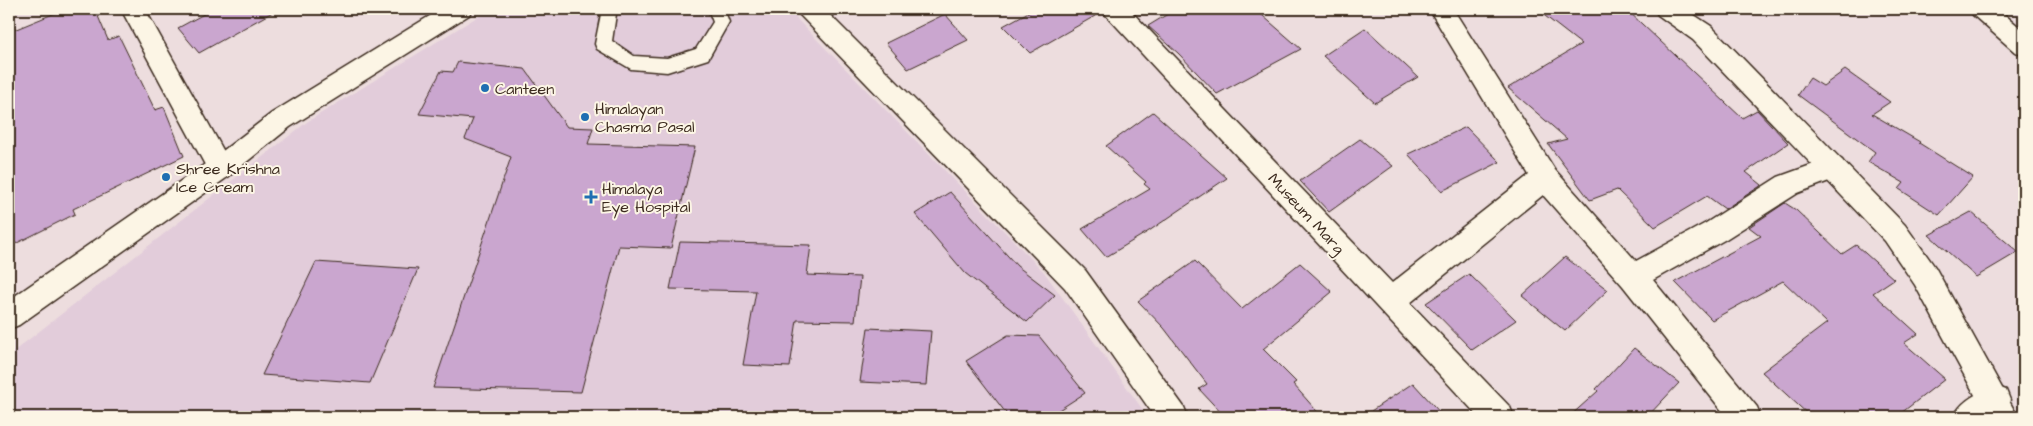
<svg xmlns="http://www.w3.org/2000/svg" width="2033" height="426" font-family="'Architects Daughter',sans-serif">
	<style>
		.built { fill: #e2ccda }
		.building { fill: #caa6cf; stroke: #3b2a1e }
		.lines { fill: none; stroke-linecap: round; stroke-linejoin: round }
		.service-casing { stroke: #3b2a1e; stroke-width: 3 }
		.minor-casing { stroke: #3b2a1e; stroke-width: 3 }
		.tertiary-casing { stroke: #3b2a1e; stroke-width: 3 }
		.secondary-casing { stroke: #3b2a1e; stroke-width: 3 }
		.service { fill: #fcf5e5; fill-rule: evenodd }
		.minor { fill: #fcf5e5; fill-rule: evenodd }
		.tertiary { fill: #fcf5e5; fill-rule: evenodd }
		.secondary { fill: #fcf5e5; fill-rule: evenodd }
		.poi-dot { fill: #1f6fb2; stroke: #fcf5e5; stroke-width: 2 }
		.labels { text-anchor: middle; stroke-width: 4; stroke-linejoin: round; paint-order: stroke }
		.poi-label { font-size: 16px; fill: #3b2a1e; stroke: #fcf5e5; text-anchor: start }
		.street-label { font-size: 16px; fill: #3b2a1e; stroke: #fcf5e5 }
	</style>
	<rect width="100%" height="100%" fill="#edddde"/>
	<filter id="ink" filterUnits="userSpaceOnUse"><feTurbulence type="fractalNoise" baseFrequency=".02" numOctaves="2"/><feDisplacementMap in="SourceGraphic" scale="10" xChannelSelector="R" yChannelSelector="G"/><feConvolveMatrix kernelMatrix="1 2 1 2 8 2 1 2 1" color-interpolation-filters="sRGB"/></filter>
	<g filter="url(#ink)">
		<!-- built -->
		<path class="built" d="M490 9H787L1044 272 1148 417H9V355L307 122Z"/>
		<!-- building -->
		<path class="building" d="M65 9H95L108 40 119 36 155 110 164 107 184 156 73 209 75 214 9 247V32Z
			M213 9H278L199 53 178 28Z
			M1034 9H1101L1102 12 1030 53 1003 26Z
			M1176 9H1255L1301 49 1217 94 1179 54 1148 26Z
			M1536 9H1626L1742 118 1757 110 1788 143 1746 172 1762 185 1725 209 1707 196 1655 227 1617 190 1590 200 1548 144 1567 139 1508 88 1581 44Z
			M945 14 968 40 908 69 886 43Z
			M1365 28 1418 77 1375 103 1323 56Z
			M458 62 525 69 567 127 593 128 588 144 695 147 671 248 619 246 581 392 433 388 511 157 465 139 473 119 419 114 441 71 453 72Z
			M1845 70 1890 102 1872 114 1920 142 1919 143 1973 177 1939 215 1899 189 1904 183 1868 162 1875 152 1798 95 1810 78 1823 86Z
			M1153 112 1227 178 1149 231 1106 257 1082 229 1150 189 1144 184 1146 182 1106 146Z
			M1466 127 1500 162 1442 191 1408 154Z
			M1360 139 1393 166 1329 212 1300 181Z
			M950 192 1017 266 1055 295 1027 322 965 273 915 214Z
			M1785 203 1796 210 1842 254 1856 245 1894 279 1873 293 1918 334 1904 343 1945 379 1896 417H1811L1762 372 1827 323 1783 281 1712 320 1675 282 1761 236 1749 227Z
			M1971 212 2018 252 1976 277 1929 235Z
			M680 242 811 245 807 275 860 277 855 321 797 320 790 367 743 365 756 291 670 289Z
			M1565 257 1608 290 1565 331 1522 296Z
			M1195 261 1242 309 1300 263 1332 292 1263 349 1296 382 1293 384 1322 417H1225L1199 389 1207 384 1164 328 1138 301Z
			M316 262 418 269 370 383 262 375Z
			M1469 274 1516 320 1472 350 1426 303Z
			M868 328 931 331 926 385 860 382Z
			M1008 335 1039 336 1085 393 1048 417H1009L966 361Z
			M1634 348 1679 383 1647 417H1569L1598 391 1596 389Z
			M1413 383 1444 417H1362Z"/>
		<g class="lines">
			<defs>
				<path id="service" d="M602 9H619L616 14 612 41 634 56 667 58 696 49 713 22 708 9H724L729 22 708 59 667 72 631 69 597 49 595 44Z"/>
				<path id="minor" d="M121 9H145L233 168 229 176 220 179 211 176Z
					M797 9H824L1085 270 1184 407 1188 417H1155L1065 288 800 15Z
					M1103 9H1129L1392 283 1529 175 1429 9H1453L1555 170 1636 261 1706 223 1778 177 1833 157 1842 160 1846 168 1842 176 1798 193 1726 239 1653 280 1757 407 1761 417H1727L1623 286 1543 195 1410 303 1510 407 1514 417H1479L1106 15Z
					M1970 9H1998L2024 31V54L2015 52 1973 15Z
					M1995 386 2006 390 2010 400C1999 424 1976 417 1954 417 1960 401 1979 392 1995 386Z"/>
				<path id="tertiary" d="M441 9H472L469 15 290 127 229 176 19 325 9 329V300L211 160 272 113Z"/>
				<path id="secondary" d="M1655 9H1685L1711 26 1905 225 1935 267 2018 417H1987L1915 285 1885 241 1693 40 1658 15Z"/>
			</defs>
			<!-- service casing -->
			<use href="#service" class="service-casing"/>
			<!-- minor casing -->
			<use href="#minor" class="minor-casing"/>
			<!-- tertiary casing -->
			<use href="#tertiary" class="tertiary-casing"/>
			<!-- secondary casing -->
			<use href="#secondary" class="secondary-casing"/>
			<!-- service -->
			<use href="#service" class="service"/>
			<!-- minor -->
			<use href="#minor" class="minor"/>
			<!-- tertiary -->
			<use href="#tertiary" class="tertiary"/>
			<!-- secondary -->
			<use href="#secondary" class="secondary"/>
		</g>
	</g>
	<!-- markers -->
	<g class="poi-dot">
		<circle cx="485" cy="88" r="5"/>
		<circle cx="585" cy="117" r="5"/>
		<circle cx="166" cy="177" r="5"/>
		<path d="M588.5 189.5h5v5h5v5h-5v5h-5v-5h-5v-5h5z"/>
	</g>
	<g class="labels">
		<!-- poi labels -->
		<g class="poi-label">
			<text x="495" y="94">Canteen</text>
			<text x="595" y="114">Himalayan<tspan x="595" dy="18">Chasma Pasal</tspan></text>
			<text x="176" y="174">Shree Krishna<tspan x="176" dy="18">Ice Cream</tspan></text>
			<text x="602" y="194">Himalaya<tspan x="602" dy="18">Eye Hospital</tspan></text>
		</g>
		<!-- street labels -->
		<g class="street-label">
			<text transform="translate(1307 213) rotate(47)" y="6">Museum Marg</text>
		</g>
	</g>
	<!-- margin -->
	<rect width="2033" height="426" fill="none" stroke="#fcf5e5" stroke-width="30"/>
	<rect x="15" y="15" width="2003" height="396" fill="none" stroke="#3b2a1e" stroke-width="2" filter="url(#ink)"/>
</svg>
